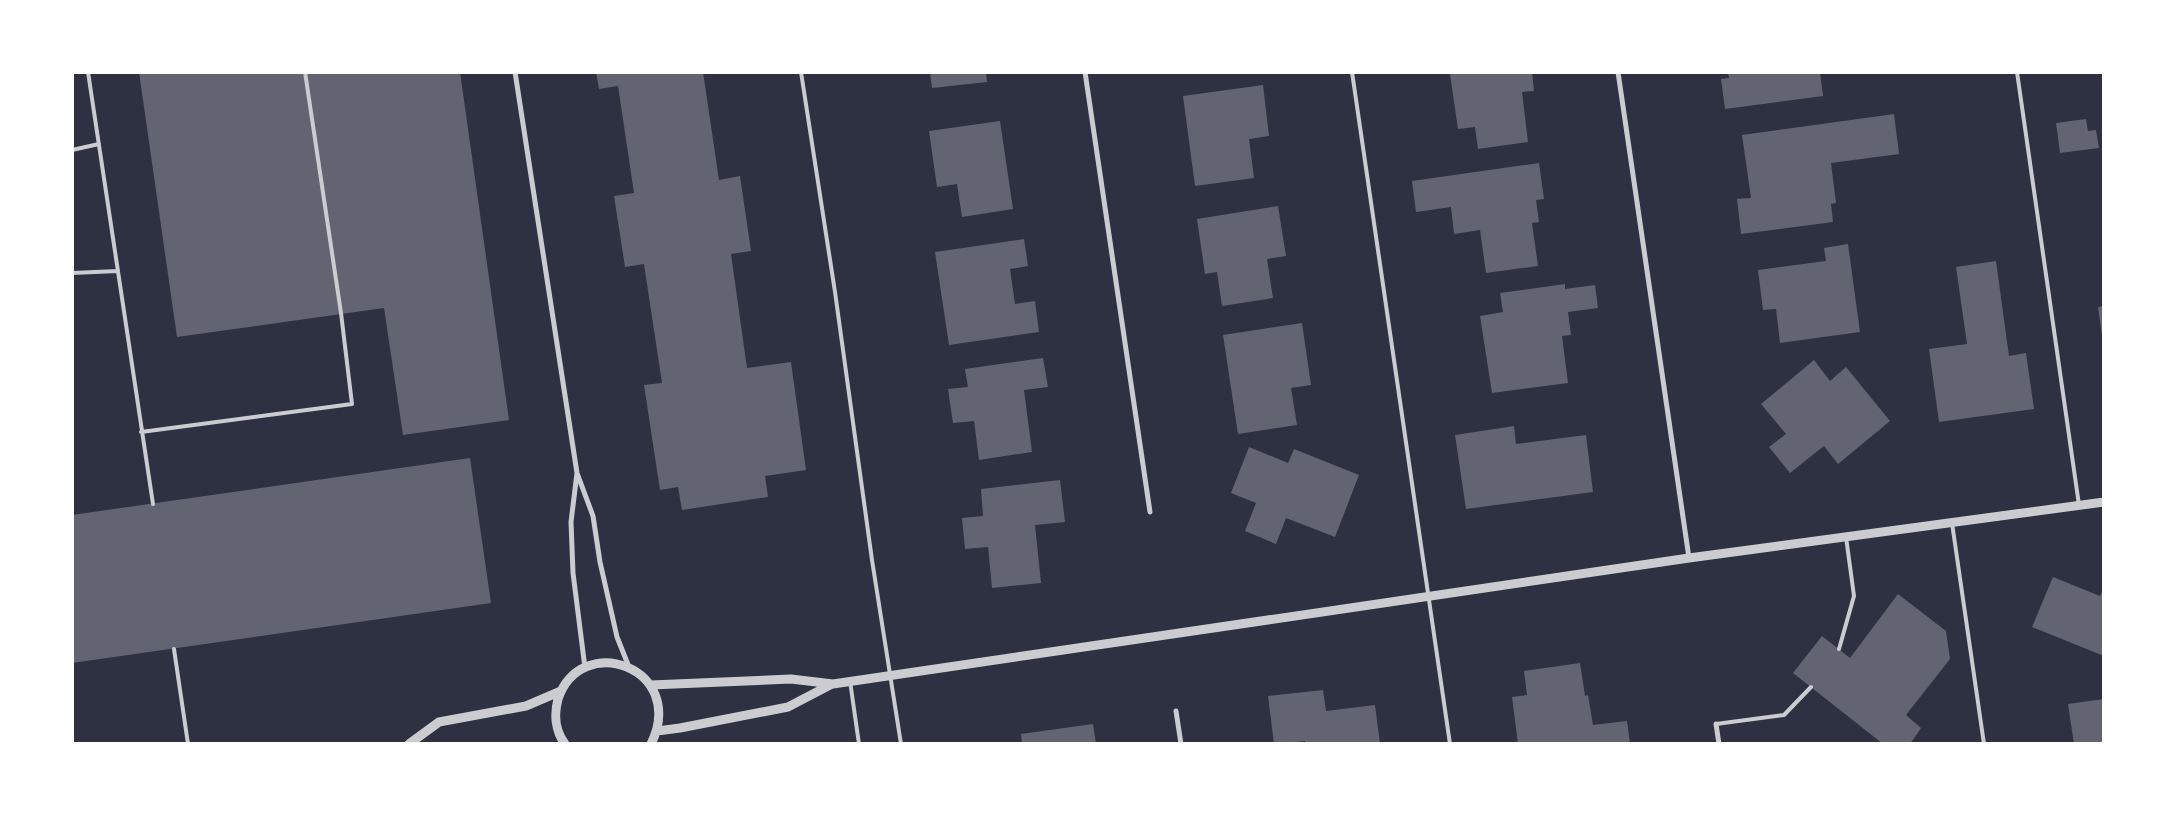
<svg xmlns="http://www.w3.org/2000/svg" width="2176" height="816" font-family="Barlow,sans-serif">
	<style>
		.building { fill: #626471 }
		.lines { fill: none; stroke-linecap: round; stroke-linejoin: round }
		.service { stroke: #caccd0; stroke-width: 4 }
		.minor { stroke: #caccd0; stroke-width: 5 }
		.tertiary { stroke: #caccd0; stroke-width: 9 }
	</style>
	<rect width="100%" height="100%" fill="#2d3142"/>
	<!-- building -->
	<path class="building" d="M139 72H460L509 420 403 435 384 308 177 337Z
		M596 72H703L719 180 740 176 751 251 731 254 747 368 791 362 806 470 765 476 768 497 682 510 678 487 660 490 644 385 662 383 644 264 625 267 614 196 634 193 618 86 599 89Z
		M930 72H986L987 82 932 88Z
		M1464 72H1532L1534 91 1522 92 1528 142 1478 149 1475 127 1458 129 1450 74Z
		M1728 72H1820L1823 96 1725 109 1721 79 1729 78Z
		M1263 85 1269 136 1249 139 1254 178 1195 186 1183 96Z
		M1894 114 1899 154 1831 163 1836 203 1831 204 1833 222 1741 234 1737 199 1751 198 1742 135Z
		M2086 119 2088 131 2096 130 2099 148 2060 153 2056 123Z
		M1000 121 1013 209 962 217 957 184 937 187 929 131Z
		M1539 163 1544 199 1536 200 1539 222 1532 223 1538 266 1486 273 1480 230 1454 234 1451 207 1416 212 1412 181Z
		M1278 206 1286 256 1267 259 1273 298 1222 306 1217 272 1205 274 1197 219Z
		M1024 239 1028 266 1010 269 1015 304 1035 301 1039 332 949 345 935 252Z
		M1848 244 1860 332 1780 343 1776 309 1763 310 1758 270 1826 261 1824 248Z
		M1996 261 2009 356 2026 353 2034 409 1939 422 1929 349 1967 344 1956 267Z
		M1565 284V289L1595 285 1598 308 1568 312 1571 335 1562 336 1568 383 1492 393 1480 316 1503 312 1500 293Z
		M2104 306V336H2102L2098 307Z
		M1302 323 1311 385 1291 388 1297 425 1238 434 1223 335Z
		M1043 358 1048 387 1024 390 1032 452 979 460 974 421 953 423 948 389 968 387 965 369Z
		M1814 360 1830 381 1846 367 1890 421 1838 464 1824 446 1790 473 1769 447 1786 434 1761 404Z
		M1514 426 1516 444 1586 435 1593 492 1466 509 1455 435Z
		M1249 447 1288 463 1294 449 1359 475 1335 537 1286 518 1276 544 1245 531 1256 503 1231 493Z
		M470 458 491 603 72 663V515Z
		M1060 480 1065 522 1035 525 1041 583 992 588 988 547 965 549 962 518 983 516 981 489Z
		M2053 577 2100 596 2104 588V656L2032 627Z
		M1898 594 1946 631 1950 659 1906 715 1921 728 1910 744H1883L1793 673 1822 636 1850 658Z
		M1580 663 1585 696 1588 695 1593 725 1627 721 1630 744H1518L1512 697 1527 695 1524 671Z
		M1323 690 1326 711 1375 705 1380 744H1305V741L1274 744 1268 696Z
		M2104 699V744H2074L2068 704Z
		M1093 724 1096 744H1022L1021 734Z"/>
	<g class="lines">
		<!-- service -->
		<path class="service" d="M88 72 153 504
			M801 72 835 292 872 560 901 744
			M1352 72 1450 744
			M2017 72 2079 505
			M72 150 99 144
			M72 273 118 271
			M141 432 352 404 341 313 305 72
			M1952 523 1984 744
			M174 649 188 744
			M1839 649 1854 596 1846 537
			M850 681 859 744
			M1716 724 1784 715 1811 687"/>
		<!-- minor -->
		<path class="minor" d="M515 72 577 473 593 516 600 562 617 637 629 667
			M1085 72 1150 512
			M1618 72 1689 558
			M577 473 571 522 573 573 585 668
			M1176 711 1181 744
			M1716 724 1719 744"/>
		<!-- tertiary -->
		<path class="tertiary" d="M651 685 791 679 833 684 1689 558 2104 502
			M657 731 680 728 788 707 832 684
			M409 744 439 722 526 706 561 691
			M565 744C555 731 554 714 558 699 581 630 688 668 651 744"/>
	</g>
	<!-- border -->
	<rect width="2176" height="816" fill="none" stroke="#ffffff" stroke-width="148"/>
</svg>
